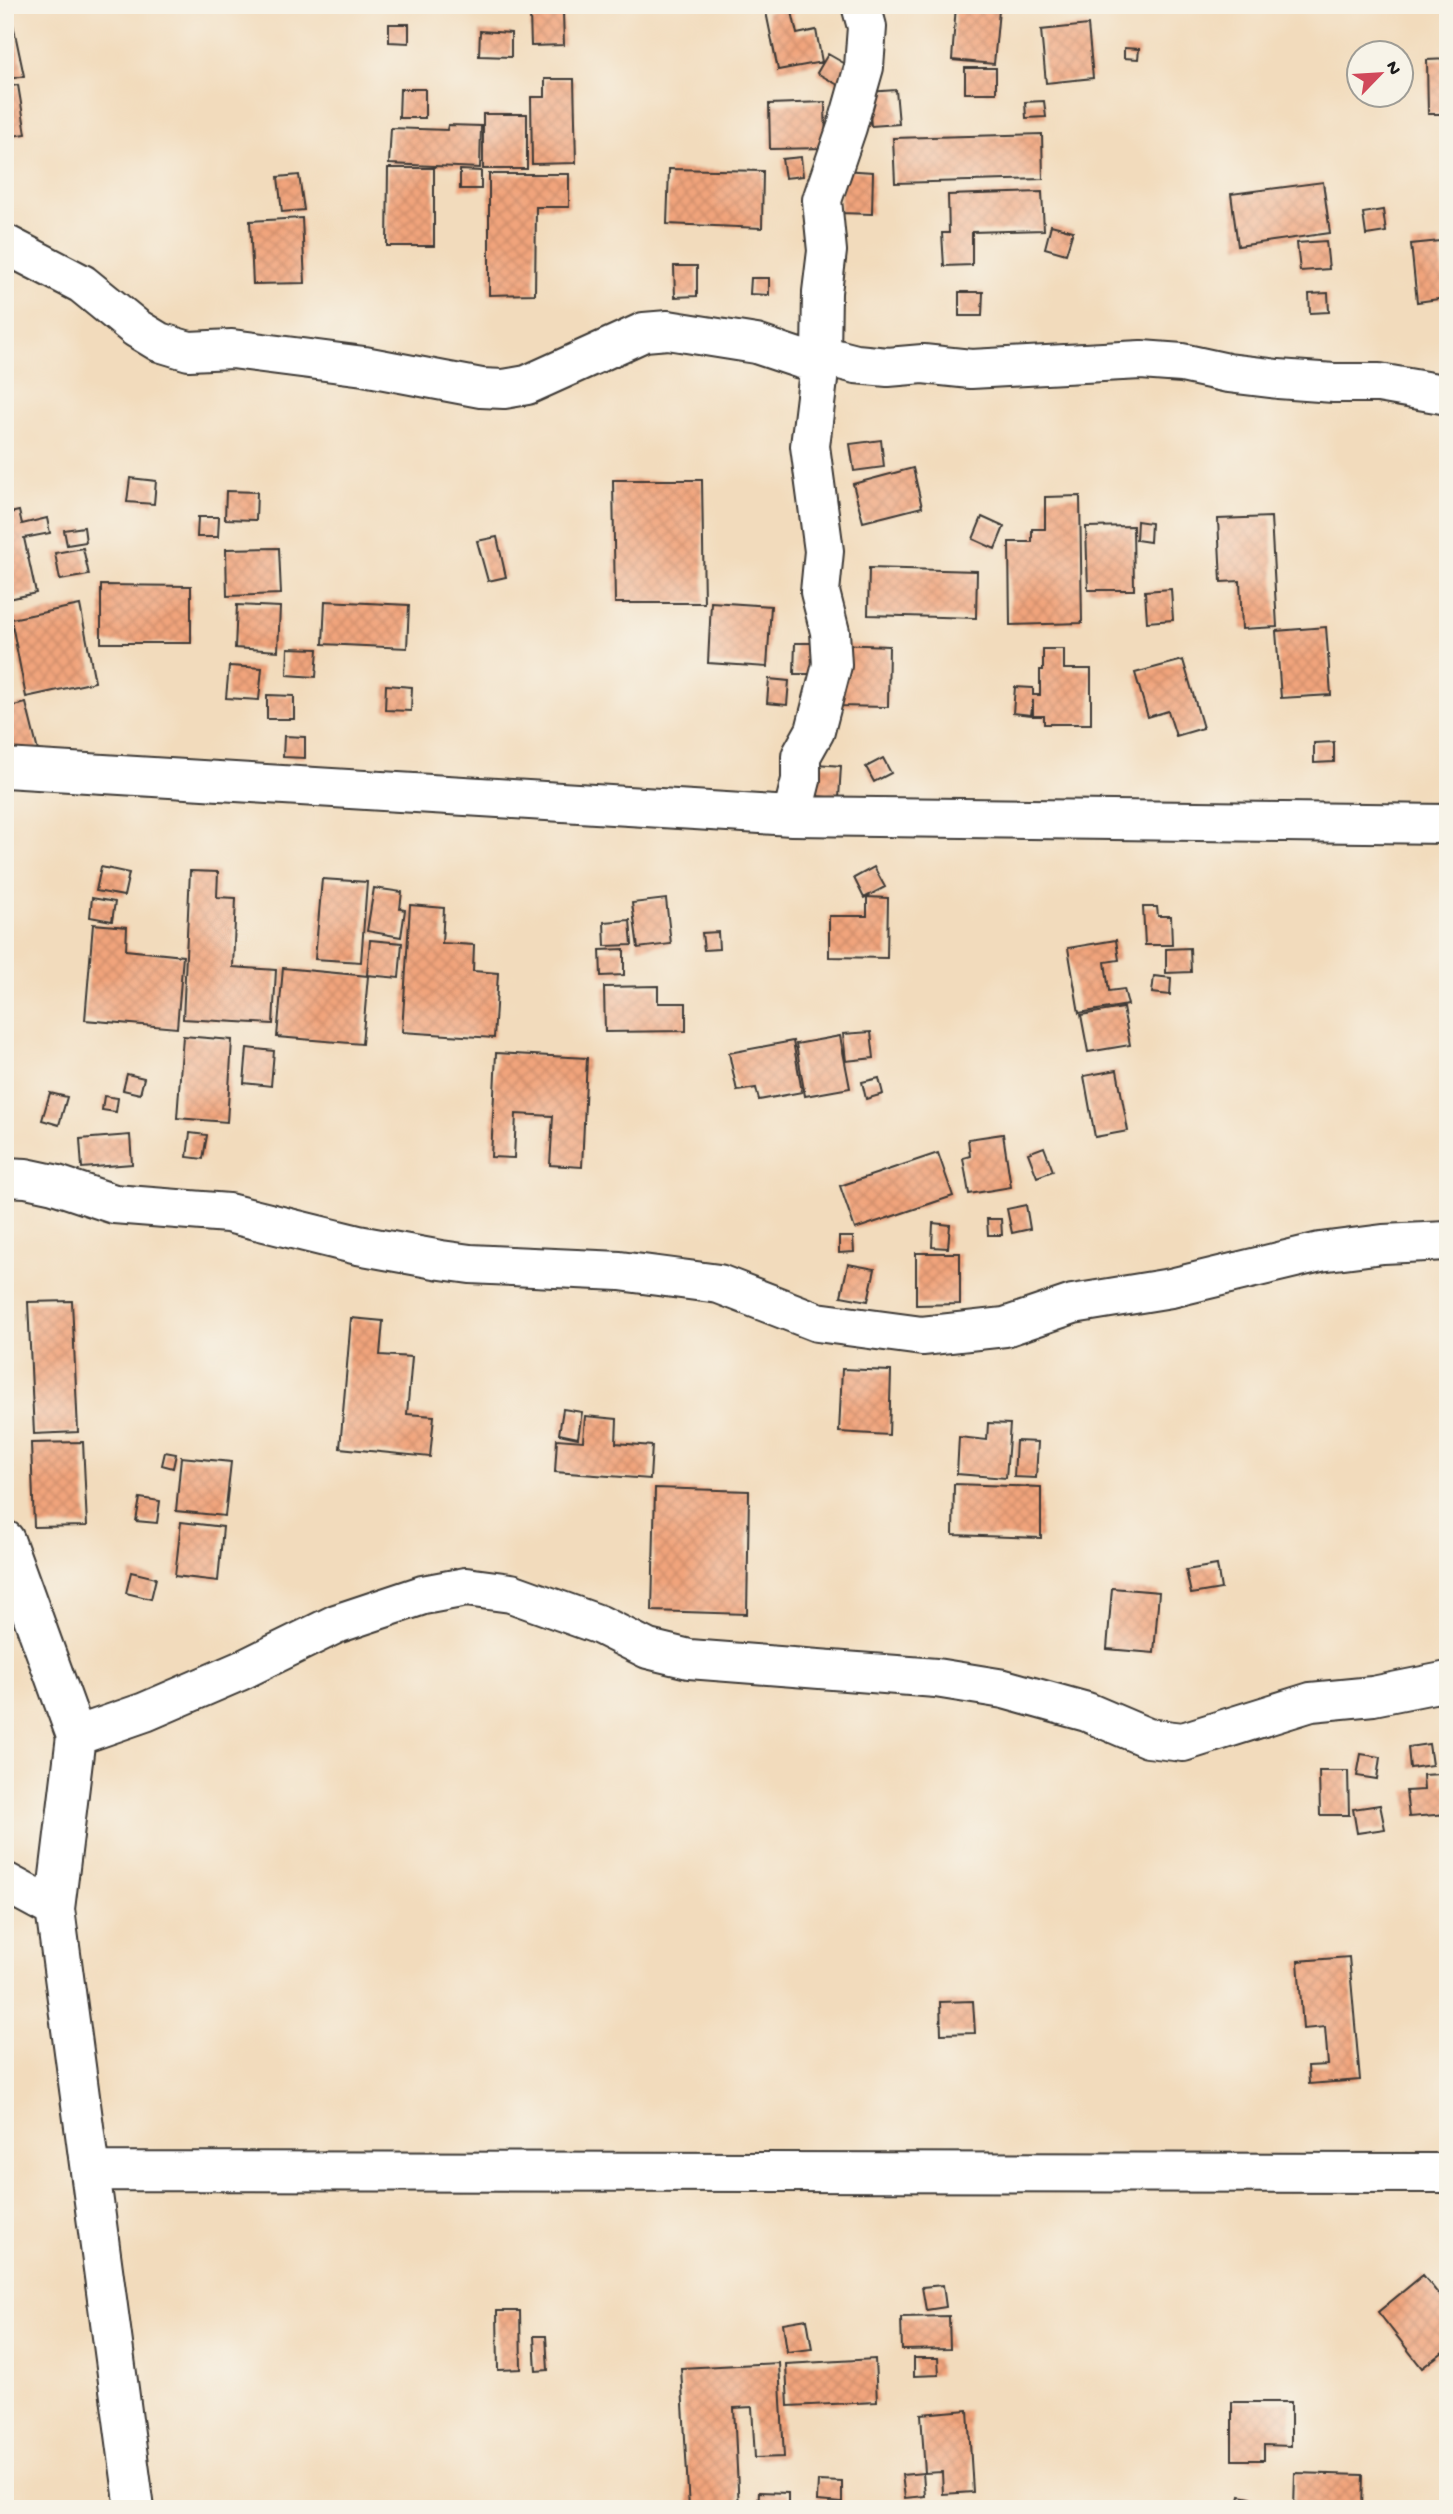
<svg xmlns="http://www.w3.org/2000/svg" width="1453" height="2514" font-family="'Gochi Hand',sans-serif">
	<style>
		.building { fill: url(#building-cross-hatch) }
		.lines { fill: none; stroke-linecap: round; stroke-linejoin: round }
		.minor-casing { stroke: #3c3934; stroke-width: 42 }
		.minor { stroke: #fff; stroke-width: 38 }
	</style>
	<defs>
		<pattern id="building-cross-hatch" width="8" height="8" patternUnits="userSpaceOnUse" patternTransform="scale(1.75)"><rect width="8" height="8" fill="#f1a47c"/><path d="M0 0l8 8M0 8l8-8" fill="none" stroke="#ce8d6b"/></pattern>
	</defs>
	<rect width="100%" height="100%" fill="#f7f3e8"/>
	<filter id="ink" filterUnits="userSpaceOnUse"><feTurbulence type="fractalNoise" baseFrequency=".0143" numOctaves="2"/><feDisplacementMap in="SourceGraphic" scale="14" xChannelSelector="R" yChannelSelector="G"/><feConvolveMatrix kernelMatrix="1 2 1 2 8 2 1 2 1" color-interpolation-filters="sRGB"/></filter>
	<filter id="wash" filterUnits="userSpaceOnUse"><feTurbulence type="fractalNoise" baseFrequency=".00686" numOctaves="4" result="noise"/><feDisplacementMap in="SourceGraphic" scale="28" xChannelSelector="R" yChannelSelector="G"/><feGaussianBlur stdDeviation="1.57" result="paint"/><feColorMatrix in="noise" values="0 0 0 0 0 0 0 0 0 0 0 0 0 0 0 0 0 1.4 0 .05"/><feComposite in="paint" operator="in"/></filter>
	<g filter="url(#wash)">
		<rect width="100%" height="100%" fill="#f2dbbc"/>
		<g id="blocks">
			<!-- building -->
			<path class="building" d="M5 5H9L24 76 5 80Z
				M956 5 999 10 994 64 952 60Z
				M791 7 797 34 816 30 822 62 778 70 766 12Z
				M563 12 564 45 531 46 530 13Z
				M389 24H409V43L389 42Z
				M1088 25 1093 78 1046 83 1041 30Z
				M480 31 511 33V57L479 56Z
				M1124 48 1139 49 1138 59 1124 58Z
				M828 54 849 66 838 85 817 73Z
				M1448 59V114H1428L1427 60Z
				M965 68H996V93H965Z
				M545 79H574L576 163 532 164 531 97H545Z
				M18 85 26 134 5 137V87Z
				M400 89H425V118H399Z
				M896 90 899 124 871 126 868 92Z
				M1044 101 1046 117 1026 118 1025 102Z
				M825 102 826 148 770 149 769 104Z
				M483 114H527V169H483Z
				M448 125 481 126 480 168 389 164 391 128 447 130Z
				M1042 134 1043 179 895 183 893 138Z
				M801 157 803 176 785 178 782 159Z
				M388 168H434V246H387Z
				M669 169 763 171 762 228 667 224Z
				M460 170 481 171V189H460Z
				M842 170 873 172 872 214 840 213Z
				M489 174H569V207H536L535 294 489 295Z
				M299 175 304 210 282 212 278 177Z
				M1323 182 1330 233 1238 246 1231 194Z
				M1042 192 1044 230 972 232V265L944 266 942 233H949L948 195Z
				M1383 210 1386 232 1366 235 1363 213Z
				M302 218 305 283 253 284 250 221Z
				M1051 225 1073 231 1066 254 1045 248Z
				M1326 241 1329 269 1300 271 1297 243Z
				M1440 241 1446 298 1417 302 1411 244Z
				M674 266H697V296L675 297Z
				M751 278H769V295L750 294Z
				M959 292H983L982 316H959Z
				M1328 293 1329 312 1310 313 1309 294Z
				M881 440 884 467 854 471 850 444Z
				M913 468 922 507 863 522 853 484Z
				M130 478 156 481 154 504 127 502Z
				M613 480H702L704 603H615Z
				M226 491 257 492 256 520 225 519Z
				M1080 496 1082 623 1010 625 1009 542H1032V529H1045V497Z
				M19 511 22 524 47 518 50 533 24 538 36 593 9 599 5 583V514Z
				M198 517H219L218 537H197Z
				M982 517 1004 527 995 549 973 539Z
				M1271 517 1277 627 1242 629 1240 581 1221 582 1218 519Z
				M1137 521 1151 523 1150 542 1136 540Z
				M1133 526 1134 590H1088L1086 527Z
				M84 527 86 542 67 545 64 530Z
				M497 537 506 577 488 581 477 541Z
				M83 548 89 575 60 580 55 553Z
				M279 548 281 594 227 596 226 549Z
				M869 568 977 571 976 618 868 615Z
				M101 585 191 586V643H101Z
				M1171 589 1173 620 1147 622 1145 591Z
				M325 601 409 605 407 648 323 644Z
				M711 602 771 606 767 667 708 663Z
				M80 605 95 682 26 697 11 619Z
				M237 605 280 607 278 651 235 648Z
				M1326 627 1331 695 1281 698 1276 631Z
				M795 643H822L821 674H794Z
				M838 644 889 646 888 707 836 706Z
				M288 648 318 649 316 677 287 675Z
				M1043 649H1064V669H1091V724H1044V716H1033V700L1031 715 1013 713 1015 687 1033 688V695H1040V670H1043Z
				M1183 660 1203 728 1176 736 1168 711 1148 717 1135 673Z
				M229 666 262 668 259 700 226 698Z
				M769 679 789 681 787 705 767 703Z
				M386 685 412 687 411 711 385 710Z
				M267 695 294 696V719H267Z
				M26 703 38 751 5 754V708Z
				M284 736 305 737V758L283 757Z
				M1334 742V762L1314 763V743Z
				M883 758 891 773 874 782 866 767Z
				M817 764 841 766 839 798 815 796Z
				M101 867 129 873 124 896 96 891Z
				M874 867 885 887 864 898 854 878Z
				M190 871 218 872 217 897 236 898 233 967 276 970 273 1024 183 1019Z
				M322 879 367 882 361 962 315 959Z
				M374 888 402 892 400 909 405 910 401 937 367 931Z
				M867 897 888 898 887 958 829 957V916H867Z
				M92 898 115 902 112 921 90 917Z
				M666 899 671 944 638 948 632 903Z
				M410 905 444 908 442 943 474 945 473 971 498 973 494 1038 402 1032Z
				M1143 907H1157L1158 916H1171L1172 945H1145Z
				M630 920 632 945 605 946 604 922Z
				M93 924 127 927 126 950 183 956 177 1028 85 1020Z
				M718 932 719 949 704 950 702 933Z
				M370 940 402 943 399 978 367 975Z
				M1116 940 1119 960 1105 962 1109 991 1124 989 1128 1005 1079 1013 1068 948Z
				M1190 948 1191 972 1166 973V949Z
				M624 949V975L601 976 600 950Z
				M283 968 368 976 362 1044 277 1037Z
				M1154 976 1171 978 1170 995 1152 993Z
				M658 986V1003H686V1031L605 1032 604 987Z
				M1123 1008 1130 1045 1088 1052 1081 1015Z
				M871 1032 874 1058 846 1061 843 1034Z
				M183 1036 232 1040 227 1122 177 1118Z
				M840 1036 850 1088 805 1096 796 1044Z
				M793 1041 802 1092 759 1100 756 1088 737 1091 729 1053Z
				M247 1048 274 1051 271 1086 244 1083Z
				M496 1053 587 1058 582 1167 550 1165 553 1116 516 1114 514 1158 491 1157Z
				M1117 1070 1128 1131 1095 1137 1084 1076Z
				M127 1074 144 1078 140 1094 123 1090Z
				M879 1078 883 1094 866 1099 862 1082Z
				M50 1093 67 1097 59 1125 42 1120Z
				M104 1096 118 1098 116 1112 102 1110Z
				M190 1133 207 1135 203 1159 187 1157Z
				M1003 1134 1011 1187 969 1194 963 1158 970 1156 968 1139Z
				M130 1135 132 1164 82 1168 80 1139Z
				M1044 1147 1053 1171 1037 1177 1028 1153Z
				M938 1153 953 1196 855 1229 840 1186Z
				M1026 1205 1030 1229 1012 1233 1007 1209Z
				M987 1219H1001L1002 1235H988Z
				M933 1223 950 1225 948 1248 932 1247Z
				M839 1237H853L854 1252 839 1253Z
				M916 1253H960V1304L916 1305Z
				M848 1264 875 1269 868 1301 841 1296Z
				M72 1301 78 1432 34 1434 28 1302Z
				M351 1318 383 1321 380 1355 412 1357 407 1414 434 1416 430 1457 340 1448Z
				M842 1369 891 1371 889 1435 839 1432Z
				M563 1409 582 1412 578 1438 559 1434Z
				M585 1416 617 1419 616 1443 652 1446 650 1479 555 1472 557 1439 583 1441Z
				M988 1423 1010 1424 1006 1478 957 1474 959 1437 987 1440Z
				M1016 1441 1038 1442 1036 1478 1014 1477Z
				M83 1442 87 1526 34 1527 31 1443Z
				M165 1452 176 1454 173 1468 162 1465Z
				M181 1457 231 1462 225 1516 176 1511Z
				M954 1484 1041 1487V1538L953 1535Z
				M655 1488 749 1491 747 1614 652 1611Z
				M140 1498 160 1501 157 1523 136 1521Z
				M181 1522 223 1527 218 1581 175 1576Z
				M1217 1565 1221 1589 1191 1594 1186 1570Z
				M131 1572 156 1578 151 1599 126 1593Z
				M1112 1588 1159 1592 1154 1653 1107 1649Z
				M1429 1744 1432 1765 1410 1768 1408 1747Z
				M1361 1754 1380 1757 1377 1779 1357 1776Z
				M1319 1771H1348L1349 1815H1320Z
				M1441 1774 1443 1785 1448 1784V1814L1409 1817 1406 1791 1424 1790 1423 1775Z
				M1380 1805 1385 1829 1357 1833 1353 1809Z
				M1349 1957 1360 2080 1309 2084 1308 2066 1328 2065 1325 2027 1303 2029 1298 1961Z
				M973 2001 975 2033 941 2034 940 2002Z
				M1423 2275 1448 2306V2348L1422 2368 1378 2312Z
				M943 2285 946 2307 926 2310 922 2287Z
				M497 2311H520L521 2369 498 2370Z
				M949 2316 950 2349 902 2350 901 2317Z
				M807 2319 812 2349 787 2352 783 2323Z
				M534 2336H546L548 2370 536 2371Z
				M914 2358H938L939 2375 914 2376Z
				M875 2359 877 2402 788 2406 786 2364Z
				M779 2363 784 2457 755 2458 752 2407 734 2408 739 2509H689L681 2368Z
				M1232 2402H1291V2446L1264 2445V2460H1232Z
				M968 2410 973 2492 943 2494 942 2472 925 2473 921 2414Z
				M923 2473 925 2496 905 2498 902 2475Z
				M1295 2473 1363 2475 1362 2509H1294Z
				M818 2481 842 2482V2503L817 2501Z
				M759 2492 788 2493V2509H758Z
				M1240 2496 1256 2499 1254 2509H1237Z"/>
		</g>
	</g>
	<g filter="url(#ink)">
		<use href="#blocks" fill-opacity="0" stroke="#3c3934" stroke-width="2"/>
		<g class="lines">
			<defs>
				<path id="minor" d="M5 244 82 284 136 328 159 342 189 351 232 349 364 366 481 388 504 389 527 385 644 332 668 330 756 344 801 359 821 355 856 364 888 367 923 364 971 369 1141 360 1182 363 1228 373 1278 379 1334 383H1379L1448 395
					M5 768 792 816 1448 824
					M792 816 801 780V756L815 731 832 665 830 632 820 592 824 551 810 446 821 355 822 292 827 251 822 200 847 127 864 67 867 27 861 5
					M5 1177 26 1178 54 1184 114 1204 228 1213 358 1245 441 1260 470 1264 620 1271 719 1284 817 1322 922 1336 1005 1327 1073 1304 1171 1288 1320 1252 1383 1244 1448 1241
					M5 1540 76 1736 55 1909 135 2509
					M76 1736 145 1712 240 1671 336 1624 423 1595 466 1587 511 1593 600 1625 648 1649 689 1659 936 1678 1004 1689 1087 1712 1148 1738 1183 1742 1311 1702 1373 1696 1448 1681
					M5 1882 55 1909
					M90 2171 1448 2173"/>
			</defs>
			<!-- minor casing -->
			<use href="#minor" class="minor-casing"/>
			<!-- minor -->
			<use href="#minor" class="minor"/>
		</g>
	</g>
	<!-- margin -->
	<rect width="1453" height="2514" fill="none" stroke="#f7f3e8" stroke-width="28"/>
	<!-- north arrow -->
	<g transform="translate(1380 74) rotate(65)"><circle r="33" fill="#f7f3e8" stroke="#9f9d96" stroke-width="2"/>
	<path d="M0-5L12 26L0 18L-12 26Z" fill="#d1495b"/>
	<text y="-10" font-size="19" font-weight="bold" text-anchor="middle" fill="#1c1c1c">N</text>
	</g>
</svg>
